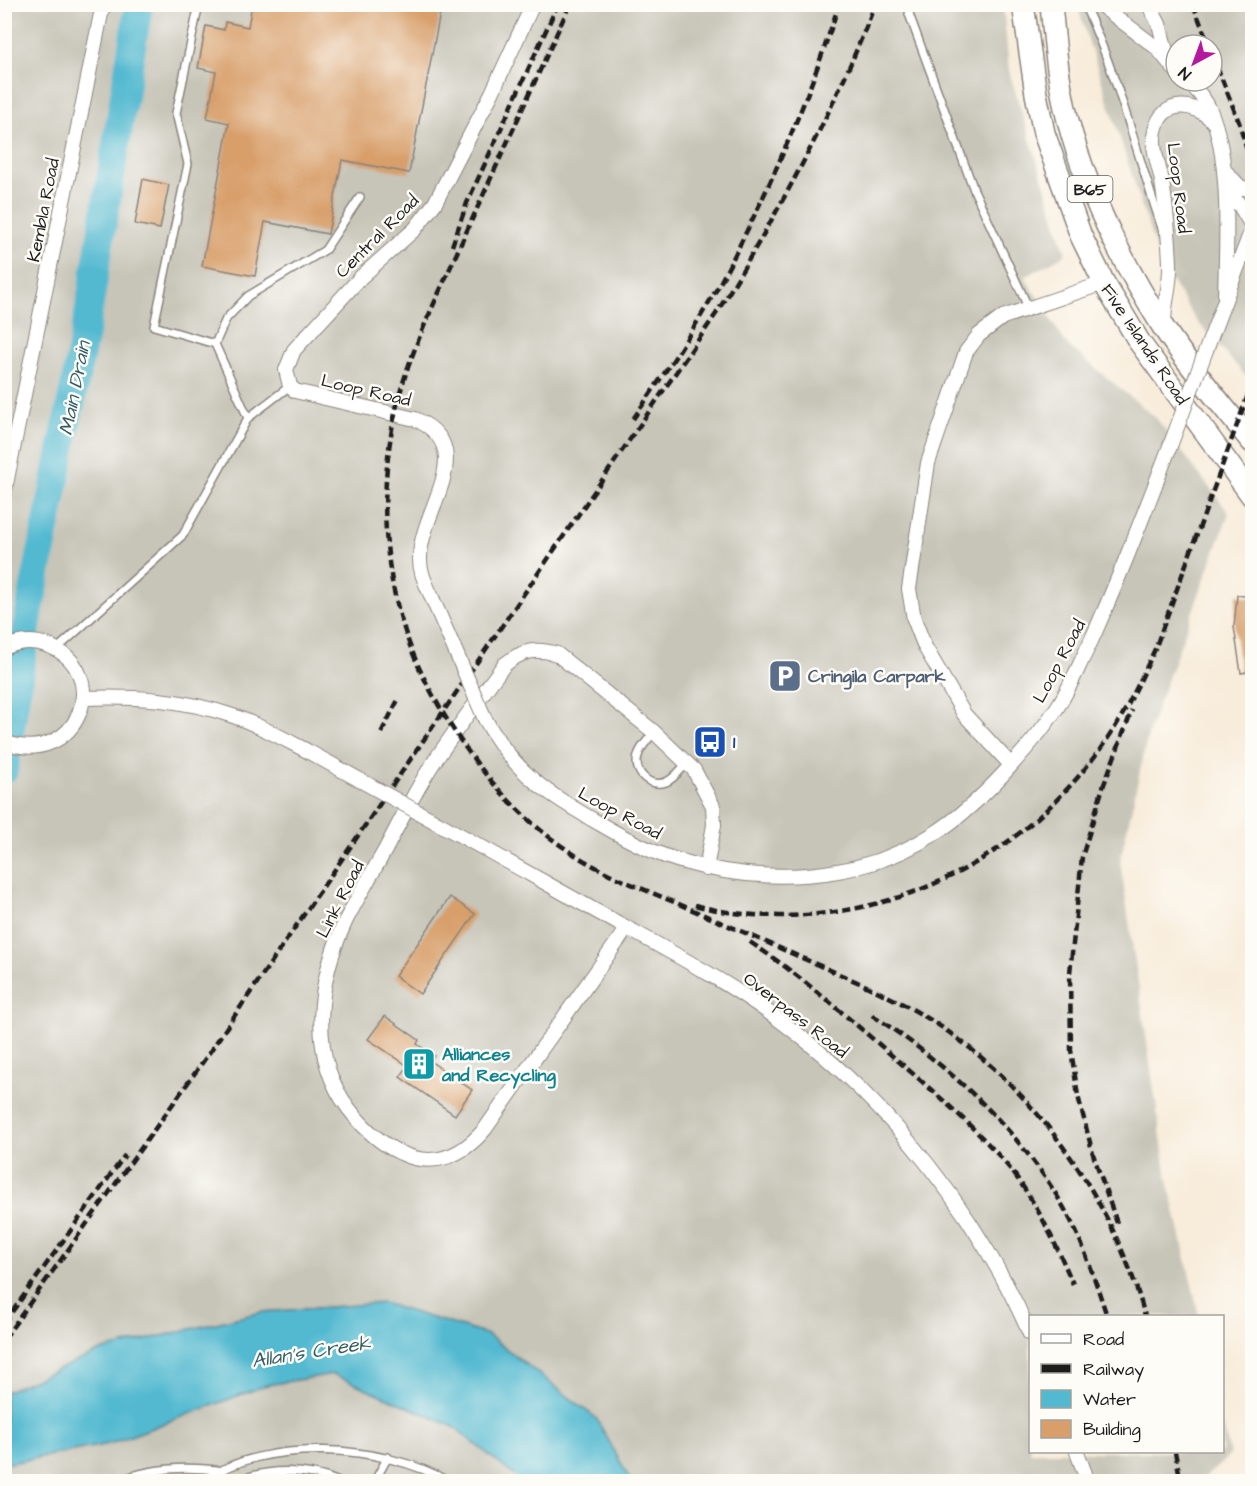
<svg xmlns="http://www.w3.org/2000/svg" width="1257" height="1486" font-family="'Architects Daughter',sans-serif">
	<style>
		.industrial { fill: #c7c4b8; fill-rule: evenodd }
		.water { fill: #52b9d0; stroke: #376a76; stroke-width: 1.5 }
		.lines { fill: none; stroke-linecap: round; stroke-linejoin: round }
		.river { stroke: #52b9d0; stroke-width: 28 }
		.building { fill: #d89f6b }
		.service-casing { stroke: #8a847b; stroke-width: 10 }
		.minor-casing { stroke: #8a847b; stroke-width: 16 }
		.primary-casing { stroke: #8a847b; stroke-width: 24 }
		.service { stroke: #fff; stroke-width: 7 }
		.minor { stroke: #fff; stroke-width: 14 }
		.primary { stroke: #fff; stroke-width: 21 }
		.rail { stroke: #1c1c1c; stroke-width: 4.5; stroke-dasharray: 9 4.5; stroke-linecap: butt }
		.minor-bridge-casing { stroke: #8a847b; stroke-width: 16; stroke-linecap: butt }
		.minor-bridge { stroke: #fff; stroke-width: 14 }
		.labels { text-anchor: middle; stroke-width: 5; stroke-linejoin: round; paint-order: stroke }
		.shield { fill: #fdfcf7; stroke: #605f5e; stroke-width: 1.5 }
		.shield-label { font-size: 16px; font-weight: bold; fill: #1c1c1c }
		.street-label { font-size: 18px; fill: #1c1c1c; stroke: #fdfcf7 }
		.service-label { font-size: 18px; font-weight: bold; fill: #4e5e75; stroke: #fdfcf7; text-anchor: start }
		.transit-label { font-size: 18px; font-weight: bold; fill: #164399; stroke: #fdfcf7; text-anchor: start }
		.culture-label { font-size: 18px; font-weight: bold; fill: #0d838f; stroke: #fdfcf7; text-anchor: start }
		.water-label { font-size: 20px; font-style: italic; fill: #325b64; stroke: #fdfcf7 }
	</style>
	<rect width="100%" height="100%" fill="#fdfcf7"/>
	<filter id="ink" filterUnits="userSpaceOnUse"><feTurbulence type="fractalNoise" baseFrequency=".0167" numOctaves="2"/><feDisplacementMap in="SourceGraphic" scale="12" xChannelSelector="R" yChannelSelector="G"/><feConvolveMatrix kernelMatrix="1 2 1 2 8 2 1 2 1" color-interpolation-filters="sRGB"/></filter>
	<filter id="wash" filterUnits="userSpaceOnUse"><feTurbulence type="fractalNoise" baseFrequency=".008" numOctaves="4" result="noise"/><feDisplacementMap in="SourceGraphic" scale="24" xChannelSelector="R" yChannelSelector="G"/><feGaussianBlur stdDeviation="1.35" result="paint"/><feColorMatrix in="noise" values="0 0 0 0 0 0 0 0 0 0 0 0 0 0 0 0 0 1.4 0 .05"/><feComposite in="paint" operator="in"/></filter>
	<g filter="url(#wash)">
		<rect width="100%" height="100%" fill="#f8ecda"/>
		<!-- industrial -->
		<path class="industrial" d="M5 5H1003L1009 71 1066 254 1025 277 1066 344 1156 418 1229 513 1149 730 1120 861 1166 1171 1199 1316H1030V1452H1222L1223 1422 1230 1455 1200 1482H5Z
			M1077 5H1252V383L1195 319 1160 262ZM1176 45H1212V81H1176Z"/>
		<!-- water -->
		<path class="water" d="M383 1303 488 1335 596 1418 631 1481H521L454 1427 333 1374 267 1385 109 1444 5 1464V1392L103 1350 262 1312Z"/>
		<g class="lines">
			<!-- river -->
			<path class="river" d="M4 770 30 608 86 327 139 4"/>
		</g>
		<g id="blocks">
			<!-- building -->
			<path class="building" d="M252 4H399L440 13 409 173 342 160 328 234 265 222 255 276 202 266 229 123 207 118 216 72 198 68 206 26 224 30 225 22 248 27Z
				M143 179 169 185 160 229 135 224Z
				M1237 595 1252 597V671L1241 673 1234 627Z
				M450 897 475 914 420 994 395 976Z
				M385 1016 419 1040 417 1044 434 1056 430 1061 472 1090 455 1115 400 1077 408 1066 368 1039Z"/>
		</g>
	</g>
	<g filter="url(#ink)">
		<use href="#blocks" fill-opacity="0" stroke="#8a847b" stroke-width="1.5"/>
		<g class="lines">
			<defs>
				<path id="service" d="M199 4 176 113 188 164 154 326 215 344 248 418
					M913 4 909 14 974 190 1029 309
					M1084 4C1119 78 1137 155 1163 231
					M215 344 226 319 248 296 325 250 360 197
					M57 649 183 535 248 418 290 386
					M654 732C649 739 640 747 638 756 633 772 649 788 666 782 674 779 681 769 687 763
					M116 1482C148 1468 183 1466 217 1470
					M202 1482C263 1436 385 1444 449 1482
					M235 1482C267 1468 307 1468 339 1482
					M374 1482 388 1457"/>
				<path id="minor" d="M1099 4 1157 48 1176 71
					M1150 7 1159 24 1168 59
					M1187 81C1196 89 1205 99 1210 110 1232 162 1226 242 1225 298
					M1227 173 1240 187 1252 190
					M1228 181 1234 196 1252 226
					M1164 328C1163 306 1171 285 1170 264 1169 236 1166 208 1162 181 1159 166 1151 147 1155 131 1162 98 1197 101 1215 124
					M1214 329 1252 229
					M4 494 103 4
					M433 600C427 586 419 572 420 557 421 508 481 448 415 419L295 391 290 386 286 370 294 350 361 277 415 229 435 203 492 93 533 4
					M4 648C19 641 34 640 49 646 113 671 80 769 4 742
					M83 698C134 696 184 699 233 716 260 725 286 740 311 753
					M485 719C515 774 549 795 602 825 626 839 650 852 677 860 760 885 857 883 932 835 960 818 984 795 1006 771 1024 751 1043 730 1058 706 1071 686 1080 663 1091 641 1120 577 1145 512 1170 446
					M1011 765 964 714 925 647 914 619 909 589 928 463 966 352 979 335 1003 317 1104 283
					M445 827C506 860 566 895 627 928 682 958 736 987 786 1025 890 1104 978 1214 1030 1334
					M627 928 485 1129C463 1155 434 1169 401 1153 380 1144 363 1127 349 1109 307 1054 318 979 346 920 358 897 371 875 384 852 399 824 413 795 430 768 453 733 479 699 504 665 521 651 536 647 557 654L654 732 694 770 713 806 714 825 706 869
					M1077 1452 1088 1482"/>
				<path id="primary" d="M1023 4 1036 94 1044 133 1081 236 1104 283 1140 343 1252 496
					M1051 4C1055 48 1059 92 1072 135 1092 203 1125 267 1163 327 1190 368 1222 405 1252 442"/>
			</defs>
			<!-- service casing -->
			<use href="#service" class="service-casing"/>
			<!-- minor casing -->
			<use href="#minor" class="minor-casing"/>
			<!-- primary casing -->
			<use href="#primary" class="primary-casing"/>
			<!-- service -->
			<use href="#service" class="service"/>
			<!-- minor -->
			<use href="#minor" class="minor"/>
			<!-- primary -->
			<use href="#primary" class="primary"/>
			<!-- rail -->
			<path class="rail" d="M570 4C533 86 496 167 459 248 436 301 409 352 396 409 376 499 383 595 424 678 457 744 505 808 566 849 599 872 638 887 674 902 725 924 775 946 825 968 870 987 915 1007 954 1036 1045 1102 1116 1209 1145 1316
				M1193 4 1209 45
				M1212 54 1239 122 1252 167
				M452 246 467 203 558 4
				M633 419C663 376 693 331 719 285 767 195 808 102 839 4
				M381 733 398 700
				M695 905C735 916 777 918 818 914 938 902 1040 837 1108 738 1127 710 1141 679 1155 649L1252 384
				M750 942C797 973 839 1010 881 1046 922 1082 965 1117 1001 1158 1033 1194 1054 1240 1073 1284
				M872 1015C949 1065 1027 1136 1070 1219 1086 1250 1096 1284 1107 1316
				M1117 1223 1093 1154 1078 1096 1071 1050 1070 973 1082 857 1103 787 1132 710
				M4 1323 125 1155
				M4 1339 200 1066 716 314C777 214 833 115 875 4
				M1175 1452 1181 1482"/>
			<defs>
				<path id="minor-bridge" d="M1170 446 1214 329
					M433 600 485 719
					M311 753 445 827"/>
			</defs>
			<!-- minor-bridge casing -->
			<use href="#minor-bridge" class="minor-bridge-casing"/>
			<!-- minor-bridge -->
			<use href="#minor-bridge" class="minor-bridge"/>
		</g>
	</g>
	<!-- icons -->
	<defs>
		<symbol id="parking-square" viewBox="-11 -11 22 22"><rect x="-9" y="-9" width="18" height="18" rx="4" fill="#5c6f8a" stroke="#fdfcf7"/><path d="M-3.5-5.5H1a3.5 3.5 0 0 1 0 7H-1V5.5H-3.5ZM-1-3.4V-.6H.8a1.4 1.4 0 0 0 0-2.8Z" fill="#fff"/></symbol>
		<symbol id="bus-square" viewBox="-11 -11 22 22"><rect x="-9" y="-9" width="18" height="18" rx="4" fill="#1a4fb4" stroke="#fdfcf7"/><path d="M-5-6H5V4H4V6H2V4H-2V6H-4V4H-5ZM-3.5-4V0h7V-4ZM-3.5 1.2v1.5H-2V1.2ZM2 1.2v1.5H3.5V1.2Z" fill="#fff"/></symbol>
		<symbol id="building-square" viewBox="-11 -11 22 22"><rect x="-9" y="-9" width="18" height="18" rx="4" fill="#0f9aa8" stroke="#fdfcf7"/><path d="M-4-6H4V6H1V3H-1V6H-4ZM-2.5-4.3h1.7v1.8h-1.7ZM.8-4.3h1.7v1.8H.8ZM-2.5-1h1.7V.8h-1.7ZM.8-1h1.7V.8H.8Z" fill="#fff"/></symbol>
	</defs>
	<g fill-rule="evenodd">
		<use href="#parking-square" x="766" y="657" width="38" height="38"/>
		<use href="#bus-square" x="691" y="723" width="38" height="38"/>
		<use href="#building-square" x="400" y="1045" width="38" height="38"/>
	</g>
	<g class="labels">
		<!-- shield labels -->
		<rect class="shield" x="1067.5" y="176" width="45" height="26" rx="4.5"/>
		<g class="shield-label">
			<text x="1090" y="195">B65</text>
		</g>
		<!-- street labels -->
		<g class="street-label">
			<text transform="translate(1179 188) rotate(83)" y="6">Loop Road</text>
			<text transform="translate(43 210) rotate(-79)" y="6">Kembla Road</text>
			<text transform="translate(377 236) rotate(-45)" y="6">Central Road</text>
			<text transform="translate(1145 344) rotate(56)" y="6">Five Islands Road</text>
			<text transform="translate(366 390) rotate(13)" y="6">Loop Road</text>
			<text transform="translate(1059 661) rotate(-62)" y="6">Loop Road</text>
			<text transform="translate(620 813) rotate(28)" y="6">Loop Road</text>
			<text transform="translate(340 899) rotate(-63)" y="6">Link Road</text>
			<text transform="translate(796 1015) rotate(38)" y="6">Overpass Road</text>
		</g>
		<!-- service labels -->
		<g class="service-label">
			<text x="808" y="682">Cringila Carpark</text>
		</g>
		<!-- transit labels -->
		<g class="transit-label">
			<text x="733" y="748">1</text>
		</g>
		<!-- culture labels -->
		<g class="culture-label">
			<text x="442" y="1060">Alliances<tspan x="442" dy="21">and Recycling</tspan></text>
		</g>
		<!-- water labels -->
		<g class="water-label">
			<text transform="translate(74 388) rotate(-79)" y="7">Main Drain</text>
			<text transform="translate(311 1351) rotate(-9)" y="7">Allan's Creek</text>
		</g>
	</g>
	<!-- margin -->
	<rect width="1257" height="1486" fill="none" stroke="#fdfcf7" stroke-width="24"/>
	<!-- legend -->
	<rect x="1029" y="1315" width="195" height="138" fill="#fdfcf7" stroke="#a3a29f" stroke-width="1.5"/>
	<rect x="1041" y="1334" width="30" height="9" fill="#ffffff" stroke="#a3a29f" stroke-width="1.5"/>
	<text x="1083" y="1345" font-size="18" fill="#1c1c1c">Road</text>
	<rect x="1041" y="1364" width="30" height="9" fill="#1c1c1c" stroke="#a3a29f" stroke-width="1.5"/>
	<text x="1083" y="1375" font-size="18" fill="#1c1c1c">Railway</text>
	<rect x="1041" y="1390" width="30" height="18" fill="#52b9d0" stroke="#a3a29f" stroke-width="1.5"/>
	<text x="1083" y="1405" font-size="18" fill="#1c1c1c">Water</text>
	<rect x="1041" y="1420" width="30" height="18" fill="#d89f6b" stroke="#a3a29f" stroke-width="1.5"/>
	<text x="1083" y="1435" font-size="18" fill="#1c1c1c">Building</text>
	<!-- north arrow -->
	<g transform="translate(1194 63) rotate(221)"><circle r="28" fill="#fdfcf7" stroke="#a3a29f" stroke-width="1.5"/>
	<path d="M0-4.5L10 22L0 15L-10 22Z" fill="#b5179e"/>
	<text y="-9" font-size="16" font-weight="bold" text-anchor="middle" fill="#1c1c1c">N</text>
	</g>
</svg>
